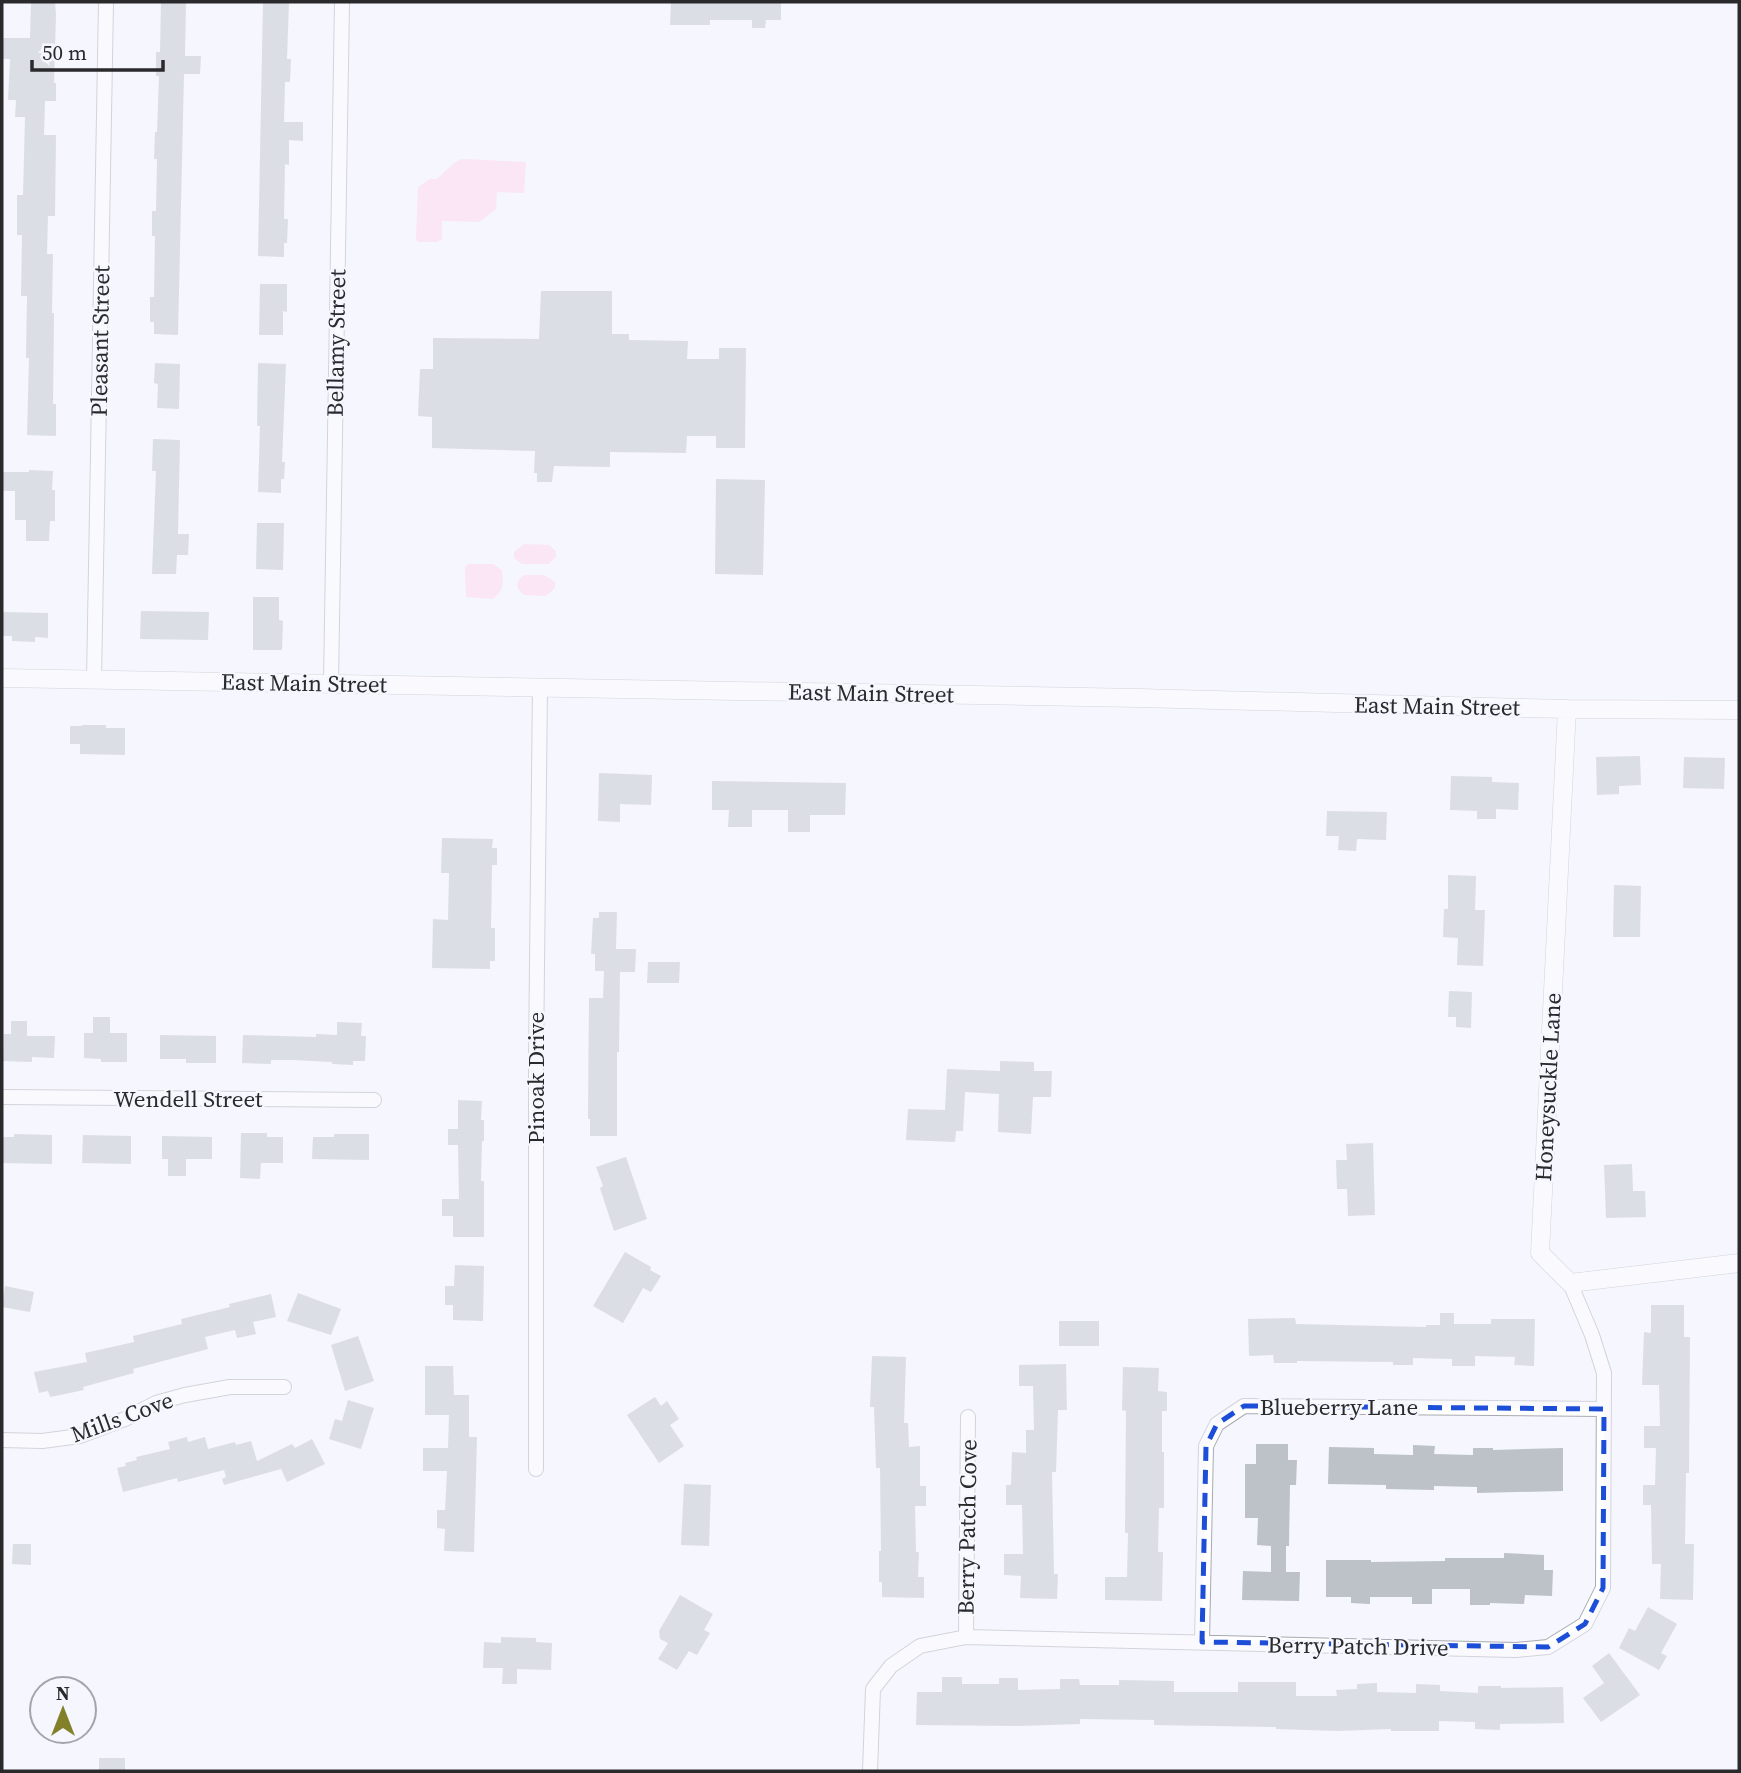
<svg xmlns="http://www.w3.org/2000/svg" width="1741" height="1773" font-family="'Source Serif 4',serif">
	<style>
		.green { fill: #ffd2ea }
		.building { fill: #bcc2c7 }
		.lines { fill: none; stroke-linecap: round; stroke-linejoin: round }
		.minor-casing { stroke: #a9aab1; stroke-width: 16 }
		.tertiary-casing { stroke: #a9aab1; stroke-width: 19 }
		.minor { stroke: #fff; stroke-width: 14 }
		.tertiary { stroke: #fff; stroke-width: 18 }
		.marked { fill: none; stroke: #1d4ed8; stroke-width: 5; stroke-dasharray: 14 9; stroke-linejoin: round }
		.labels { text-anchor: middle; stroke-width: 5; stroke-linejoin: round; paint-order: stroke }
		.street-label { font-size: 23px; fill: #2a2a2d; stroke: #f5f6fe }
	</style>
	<rect width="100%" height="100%" fill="#f5f6fe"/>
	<!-- green -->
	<path class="green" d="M462 159 526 162 524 193 497 192 496 209 480 222 442 221V239L437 242H418L416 239 418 187 430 179H437L454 163Z
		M524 544 549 545 556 551V557L549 564H522L514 558V552Z
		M468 564H493L502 570C503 584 505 589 493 599L466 597 465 567Z
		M524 575H544L555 582V588L546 596 524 595C515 587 515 583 524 575Z"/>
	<!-- building -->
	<path class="building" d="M31 2H55L56 14 54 83H56V101H45L44 135H56L55 216H48L47 254H53L52 313H54L53 404H56V436L27 435 29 358H26L27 296H21L22 235H17V195H23L25 117H15L16 100H8L10 59H3V38H30Z
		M161 2H186L185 56H201L200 74H184L178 335 154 334V322H150V297H154L155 236H152V211H156L157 159H154L155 132H157L159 76H156V52H160Z
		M263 2H289L287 59H291L290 82H285L284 122H303V141L289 140V165L285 164 284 219H288L287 243H284V257L258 256Z
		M671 2H781V20H766L765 28H752V20H710V25H670Z
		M260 284H287V312L283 311V335H259Z
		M541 291H612V334H629V340L688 341 687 359H719V348H746L745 448H716V436H687L686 453 610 452V467L554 466 552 482H537V473H534L535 451 432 448V417L418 416 420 369H433V338L539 339Z
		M155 363 180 364 179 409 157 408 158 384 154 383Z
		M258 363 286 364 282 462H285L284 479H281V493L258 492 260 426H257Z
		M153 439 180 440 178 534H189L188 555H177L176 574H152L156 471H152Z
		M29 470 53 471 52 490H55V521H50L49 541H26V520H15V491H2V472H29Z
		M716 479 765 480 763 575 715 574Z
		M257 523H284L283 570 256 569Z
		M253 597H279V620L283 621 282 650H253Z
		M141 611 209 612 208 640 140 639Z
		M2 612 48 613V638L35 637V642L12 641V636H2Z
		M82 725H106V728H125V755L80 754V744H70V726H82Z
		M1640 756 1641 785 1619 786V794L1597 795 1596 757Z
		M1684 757 1725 758 1724 789 1683 788Z
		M599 773 652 775 651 805 620 804V822L598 821Z
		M1451 776 1492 777V782L1519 783 1518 810 1496 809V819H1477V811L1450 810Z
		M712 781 846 783 845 815H810V832H788V810H752V827H728L729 810H712Z
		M1327 811 1387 812 1386 840 1357 839 1356 851 1338 850 1339 836H1326Z
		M442 838 493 839 492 848H497V865H492L491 928H495V961H490V969L432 968 433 919 448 920 449 873H441Z
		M1448 875 1476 876 1475 910H1485L1483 966 1457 965 1458 938 1443 937 1444 909H1448Z
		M1614 885 1641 886 1640 937H1613Z
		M599 912H617L616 949H636L635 972H620L619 1052H617V1136H590V1119H588L589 998H603L604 971H595V954H591L593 918H599Z
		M648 962H680L679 983H647Z
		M1449 991 1472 992 1471 1028 1456 1027V1017H1448Z
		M93 1017H110V1033H127V1062H101V1059L84 1058V1033H93Z
		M11 1021H27V1036H55L54 1058 32 1057V1062L3 1061 4 1034H11Z
		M337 1022 362 1023 361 1036H366L365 1061H353V1065L332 1064V1062L293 1060H271V1064L242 1063 243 1035 316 1037V1034L337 1035Z
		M160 1035 216 1036V1063H186V1059H160Z
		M1000 1061 1034 1062V1071H1052L1051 1097H1033L1031 1134 998 1132 999 1094 965 1092 963 1131H956L955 1142 906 1140 908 1109 945 1110 947 1069 1000 1071Z
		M458 1100 482 1101 481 1120H484V1141H482L481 1181H484V1237H453V1216H442V1199H459L458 1145H448V1129H458Z
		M241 1133H267V1137H283V1163H261L260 1179 240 1178Z
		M14 1134 52 1135V1164L2 1163V1137H14Z
		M334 1134H369V1160L312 1159 313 1137H334Z
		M83 1135 131 1136V1164L82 1163Z
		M162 1136 212 1137V1159H186V1176H168V1159H162Z
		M1373 1143 1375 1215 1348 1216 1347 1189H1337L1336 1160H1347L1346 1144Z
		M626 1157 647 1219 614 1231 600 1188 603 1186 596 1167Z
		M1632 1164 1633 1191H1645L1646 1217 1606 1218 1604 1165Z
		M625 1252 651 1267 650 1270 661 1276 651 1292 643 1288 623 1323 593 1306Z
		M455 1265 484 1266 483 1321 453 1320V1305H445V1286H454Z
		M5 1286 34 1292 30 1312 2 1307Z
		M298 1293 341 1309 331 1335 287 1321Z
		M271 1294 276 1317 253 1322 256 1334 237 1338 235 1330 205 1337 208 1349 133 1369 134 1373 83 1387 84 1390 50 1397 48 1391 39 1393 34 1372 87 1362 85 1353 134 1342 133 1336 182 1324 181 1319 230 1307 229 1304Z
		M1651 1305H1684V1337H1690L1689 1473H1686L1685 1544H1694L1693 1600 1660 1599 1661 1564H1652L1651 1505H1643V1485H1655L1656 1448H1644V1426H1660L1659 1385H1642L1644 1332 1651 1333Z
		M1440 1313H1454V1324H1491V1319H1535L1534 1366 1514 1365 1515 1357 1475 1356V1366H1452V1359L1413 1358V1365H1393V1362L1297 1361V1363H1274L1273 1355 1249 1356 1248 1319 1295 1318 1296 1324 1426 1327V1325H1440Z
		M1059 1321H1099V1346H1059Z
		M358 1336 374 1381 345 1391 331 1345Z
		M872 1356 906 1357 904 1423H908L909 1447 920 1446V1486H926V1506H915L916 1552H919L918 1577H924V1598L882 1597V1582H879V1551H881L880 1468H876L874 1407H870Z
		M1066 1364 1067 1410H1058L1056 1472H1052L1054 1574H1058L1057 1599 1020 1598 1021 1576 1004 1575V1554H1023L1022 1505H1006V1485H1011L1012 1452 1026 1453V1430H1034L1033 1386H1019V1365Z
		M425 1366H453L454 1395H469V1437H477L474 1552 444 1551 445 1529 437 1528V1510H445L447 1471H423V1448H448L449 1415H425Z
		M1123 1367 1159 1368 1158 1391 1167 1392V1411H1162V1452H1164V1508H1159L1158 1552H1163L1162 1601 1105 1600V1577H1127L1128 1533H1125L1126 1411 1122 1410Z
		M655 1397 661 1406 667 1401 679 1419 670 1425 684 1446 659 1463 627 1415Z
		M348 1400 374 1408 361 1449 329 1439 335 1419 342 1421Z
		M187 1437 188 1442 205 1437 208 1449 235 1442 236 1445 251 1441 257 1461 292 1444 295 1448 312 1439 325 1464 287 1482 281 1469 224 1485 222 1479 226 1477 224 1470 178 1482 177 1478 123 1492 117 1468 126 1466 125 1463 137 1460 136 1457 170 1449 168 1442Z
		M1256 1444H1288V1460H1297L1296 1485H1290L1289 1546H1286V1572H1300L1299 1601 1242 1600 1243 1571 1271 1572V1546L1257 1545 1258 1518H1245V1464H1256Z
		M1413 1445 1435 1446 1434 1454 1473 1455V1448H1493V1450L1563 1448V1491L1477 1493V1487L1434 1486V1490L1386 1489V1485L1328 1484 1329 1447 1374 1448V1454L1413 1455Z
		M684 1484 711 1485 709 1546 681 1545Z
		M13 1544H31V1565L12 1564Z
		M1504 1553 1544 1555V1570H1553L1552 1596 1525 1595 1524 1604 1490 1603V1605H1470V1589H1432V1604H1412V1597H1370V1604L1351 1603V1597H1326V1560H1371V1562L1445 1561V1558H1504Z
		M680 1595 713 1614 704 1630 710 1633 697 1655 689 1651 677 1670 658 1659 668 1643 660 1639 659 1631Z
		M1648 1607 1677 1624 1661 1653 1667 1656 1659 1670 1619 1648 1629 1628 1635 1631Z
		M501 1637 536 1638V1642L552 1643 551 1670 517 1669V1684H502L503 1668H483L484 1642 501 1643Z
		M1609 1653 1640 1695 1601 1722 1583 1698 1604 1683 1592 1666Z
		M942 1677H962V1684H999V1678H1018V1690L1060 1689V1679H1079L1080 1685H1119V1680L1174 1681V1692H1238V1682H1296V1696H1337L1336 1690 1357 1689V1684L1377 1683V1692L1416 1693V1684L1440 1685V1691L1478 1693V1686H1501V1688L1563 1687 1564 1723 1500 1724V1730L1475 1729V1722L1439 1721V1731H1391V1729L1337 1731 1276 1729V1727L1154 1725V1720L1080 1719V1724L1018 1726 916 1725 917 1692H942Z
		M99 1758H125V1771H99Z"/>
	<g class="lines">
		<defs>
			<path id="minor" d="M94 680 106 2
				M331 684 342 2
				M2 1097 374 1100
				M2 1440 42 1441 80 1436 125 1419 156 1403 185 1395 230 1387H284
				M536 1469V1058L540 687
				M966 1637 968 1417
				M1202 1642 1206 1446 1217 1424 1244 1406 1604 1409
				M870 1771 873 1689 891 1666 920 1646 966 1637 1516 1650 1548 1647 1585 1624 1603 1588 1604 1373 1592 1335 1570 1283"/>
			<path id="tertiary" d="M2 678 1139 698 1567 709 1739 710
				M1567 709 1540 1253 1570 1283 1739 1263"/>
		</defs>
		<!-- minor casing -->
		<use href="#minor" class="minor-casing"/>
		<!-- tertiary casing -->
		<use href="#tertiary" class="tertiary-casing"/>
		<!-- minor -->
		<use href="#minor" class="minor"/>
		<!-- tertiary -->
		<use href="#tertiary" class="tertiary"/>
	</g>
	<!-- marked area -->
	<path d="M0 0H1741V1773H0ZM1244 1406 1604 1409 1603 1588 1585 1624 1548 1647 1202 1642 1206 1446 1217 1424Z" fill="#f5f6fe" fill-opacity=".55" fill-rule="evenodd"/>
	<path class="marked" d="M1244 1406 1604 1409 1603 1588 1585 1624 1548 1647 1202 1642 1206 1446 1217 1424Z"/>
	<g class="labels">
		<!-- street labels -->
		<g class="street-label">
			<text transform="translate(100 341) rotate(-89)" y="8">Pleasant Street</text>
			<text transform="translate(336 343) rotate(-89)" y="8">Bellamy Street</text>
			<text transform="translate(304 683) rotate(1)" y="8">East Main Street</text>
			<text transform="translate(871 693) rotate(1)" y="8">East Main Street</text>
			<text transform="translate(1437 706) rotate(1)" y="8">East Main Street</text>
			<text transform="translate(536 1078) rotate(-90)" y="8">Pinoak Drive</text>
			<text transform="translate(1548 1087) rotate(-87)" y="8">Honeysuckle Lane</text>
			<text x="188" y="1107">Wendell Street</text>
			<text x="1339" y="1415">Blueberry Lane</text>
			<text transform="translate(122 1417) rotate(-20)" y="8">Mills Cove</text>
			<text transform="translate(967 1527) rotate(-89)" y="8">Berry Patch Cove</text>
			<text transform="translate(1358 1646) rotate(1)" y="8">Berry Patch Drive</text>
		</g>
	</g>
	<!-- border -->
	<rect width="1741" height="1773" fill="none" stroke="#2a2a2d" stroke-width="7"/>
	<!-- north arrow -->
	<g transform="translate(63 1710)"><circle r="33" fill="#f5f6fe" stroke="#a4a4aa" stroke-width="2"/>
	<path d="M0-5L12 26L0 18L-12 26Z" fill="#828129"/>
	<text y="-10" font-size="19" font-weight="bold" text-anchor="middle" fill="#2a2a2d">N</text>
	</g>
	<!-- scale -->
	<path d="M32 60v10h131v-10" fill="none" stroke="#2a2a2d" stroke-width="3.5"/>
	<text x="42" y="60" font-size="21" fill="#2a2a2d" stroke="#f5f6fe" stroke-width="5" paint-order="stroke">50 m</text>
</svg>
